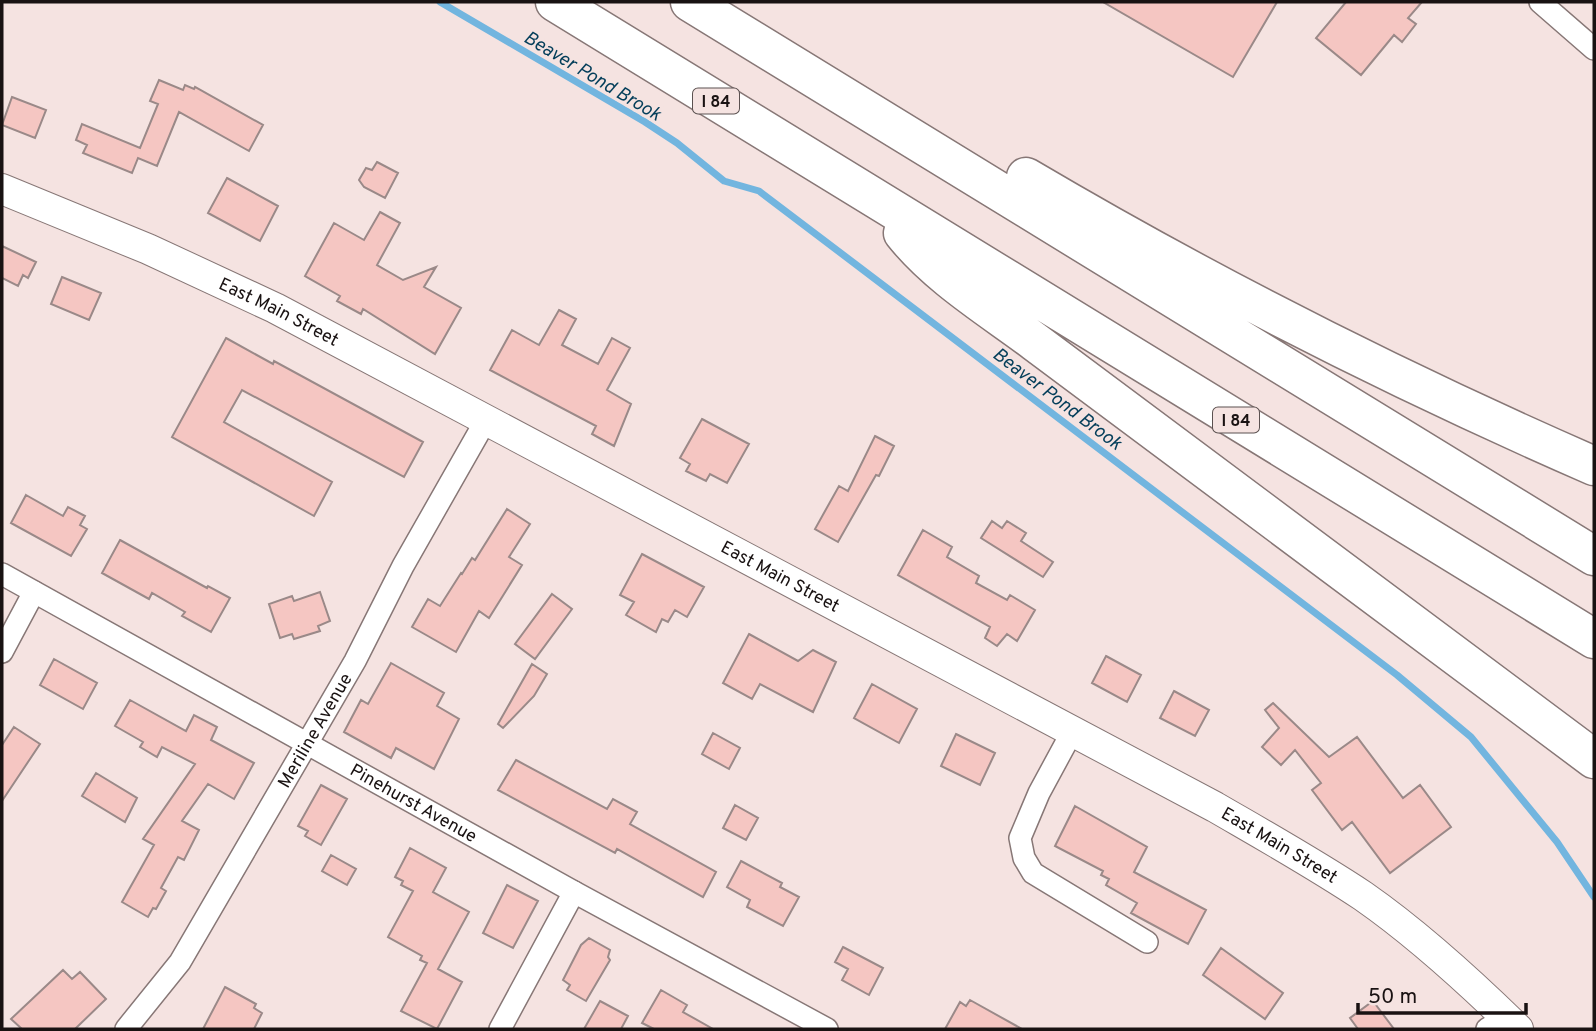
<svg xmlns="http://www.w3.org/2000/svg" width="1596" height="1031" font-family="Overpass,sans-serif">
	<style>
		.lines { fill: none; stroke-linecap: round; stroke-linejoin: round }
		.stream { stroke: #72b5df; stroke-width: 7 }
		.building { fill: #f5c6c2; stroke: #9a8988; stroke-width: 2 }
		.minor-casing { stroke: #877776; stroke-width: 24 }
		.secondary-casing { stroke: #877776; stroke-width: 32 }
		.motorway-casing { stroke: #877776; stroke-width: 41 }
		.minor { stroke: #fff; stroke-width: 21 }
		.secondary { stroke: #fff; stroke-width: 30 }
		.motorway { stroke: #fff; stroke-width: 38 }
		.labels { text-anchor: middle; stroke-width: 6; stroke-linejoin: round; paint-order: stroke }
		.shield { fill: #f5e3e1; stroke: #5b5150; stroke-width: 2 }
		.shield-label { font-size: 16px; font-weight: bold; fill: #191212 }
		.street-label { font-size: 18px; fill: #191212; stroke: #f5e3e1 }
		.water-label { font-size: 19px; font-style: italic; fill: #043e5a; stroke: #f5e3e1 }
	</style>
	<rect width="100%" height="100%" fill="#f5e3e1"/>
	<g class="lines">
		<!-- stream -->
		<path class="stream" d="M440 2 645 122 677 143 724 181 759 191 1397 675 1471 737 1557 842 1594 897"/>
	</g>
	<!-- building -->
	<path class="building" d="M1103 2H1277L1233 77Z
		M1346 2H1422L1408 18 1416 24 1402 42 1394 35 1361 75 1316 38Z
		M159 80 183 90 185 85 194 89 195 87 263 125 249 151 179 112 157 166 138 158 132 173 83 153 87 145 76 140 82 124 140 148 158 104 150 101Z
		M12 97 46 110 35 138 2 125Z
		M377 162 398 173 385 198 364 187 359 180 366 168 372 170Z
		M227 178 278 206 260 241 208 213Z
		M380 212 400 223 377 265 403 280 436 267 424 287 461 308 435 354 363 309 361 314 337 301 340 296 305 276 334 223 364 240Z
		M2 246 36 262 28 278 23 275 18 286 2 278Z
		M62 277 101 293 89 320 51 304Z
		M559 310 576 319 562 345 598 364 612 338 630 348 607 390 631 404 614 446 592 434 596 426 490 370 512 330 539 345Z
		M226 338 273 364 274 361 423 442 404 477 242 390 224 422 332 482 314 516 172 437Z
		M702 419 749 444 727 483 710 474 706 481 686 471 690 464 680 458Z
		M875 436 894 446 879 476 876 475 838 542 815 529 839 486 848 491Z
		M26 495 63 516 68 507 85 516 80 525 87 529 71 556 11 523Z
		M507 509 530 524 509 557 522 565 489 618 479 611 456 652 412 627 428 599 440 606 461 573 462 574 472 558 475 560Z
		M992 521 1002 528 1007 521 1026 533 1021 541 1053 562 1043 577 981 538Z
		M923 530 952 547 947 557 979 576 976 583 1007 600 1010 595 1035 610 1017 641 1007 634 997 646 985 638 990 627 898 575Z
		M120 540 207 588 208 586 230 598 211 632 182 616 185 612 152 593 149 599 102 573Z
		M642 554 704 587 687 617 675 610 668 622 662 619 656 632 626 615 634 602 620 595Z
		M320 592 330 621 318 626 320 631 294 639 292 634 280 638 269 604 292 596 294 601Z
		M552 594 572 609 535 659 515 644Z
		M749 634 798 661 813 650 836 662 813 712 760 684 752 699 723 683Z
		M1106 656 1141 675 1127 702 1092 683Z
		M54 659 97 683 83 709 40 685Z
		M391 663 444 693 437 706 459 719 434 769 396 748 391 758 344 732 361 700 368 704Z
		M532 664 547 674 534 696 503 728 498 724Z
		M872 684 917 709 899 743 854 718Z
		M1174 691 1209 710 1195 736 1160 718Z
		M130 700 186 731 194 715 217 727 211 740 254 763 234 799 208 784 182 821 199 830 184 860 178 857 161 888 166 891 156 909 153 908 148 917 122 902 154 845 143 839 195 764 162 747 157 757 140 747 143 742 115 726Z
		M1273 703 1329 757 1357 737 1403 798 1420 785 1451 827 1390 873 1352 822 1342 830 1312 790 1321 783 1295 750 1281 765 1262 747 1279 728 1265 710Z
		M14 727 40 744 2 801V745Z
		M713 733 740 748 729 769 702 754Z
		M956 734 995 753 980 785 941 766Z
		M516 760 607 809 613 799 637 812 630 824 716 872 703 897 617 849 615 853 498 790Z
		M96 773 137 798 125 822 82 796Z
		M321 785 347 799 321 845 305 836 308 831 298 826Z
		M735 805 758 818 746 840 723 828Z
		M1075 806 1147 847 1134 872 1206 910 1188 944 1131 913 1137 903 1106 885 1109 879 1101 875 1103 871 1055 846Z
		M410 848 446 868 433 892 469 912 438 969 462 982 437 1029 401 1011 427 963 420 960 422 956 388 937 413 891 401 885 403 881 395 877Z
		M331 855 356 869 347 885 322 871Z
		M741 861 782 883 780 887 799 897 783 926 747 907 750 900 727 887Z
		M507 885 538 901 513 948 483 933Z
		M589 938 610 950 608 957 610 960 586 1001 567 990 570 985 563 980 581 945Z
		M843 947 883 968 869 995 842 980 848 969 835 962Z
		M1221 948 1283 993 1265 1019 1203 975Z
		M63 970 72 979 80 972 106 999 75 1029H22L11 1019Z
		M225 987 256 1004 254 1008 262 1013 254 1029H203Z
		M661 990 687 1005 683 1012 713 1029H654L642 1023Z
		M970 1000 1022 1029H945L960 1002 966 1006Z
		M600 1001 628 1016 621 1029H584Z
		M1373 1001 1394 1029H1358L1350 1018Z"/>
	<g class="lines">
		<defs>
			<g id="minor">
				<path d="M1540 2 1594 49"/>
				<path id="s1" d="M2 574 574 892 827 1029"/>
				<path d="M2 652 34 592"/>
				<path d="M1072 732 1039 793 1020 838 1024 858 1033 873 1147 942"/>
				<path id="s2" d="M126 1029 180 962 355 661 403 566 486 420"/>
				<path d="M500 1029 574 892"/>
				<path d="M1487 1029 1506 1017"/>
			</g>
			<g id="secondary">
				<path id="s3" d="M2 189 148 249 275 308 1215 807C1265 836 1315 864 1363 896 1419 935 1470 982 1518 1029"/>
			</g>
			<path id="motorway" d="M555 2 1594 639
				M690 2 1594 556
				M1026 177C1209 285 1399 381 1594 466
				M903 233C938 277 991 309 1035 342L1594 759"/>
		</defs>
		<!-- minor casing -->
		<use href="#minor" class="minor-casing"/>
		<!-- secondary casing -->
		<use href="#secondary" class="secondary-casing"/>
		<!-- motorway casing -->
		<use href="#motorway" class="motorway-casing"/>
		<!-- minor -->
		<use href="#minor" class="minor"/>
		<!-- secondary -->
		<use href="#secondary" class="secondary"/>
		<!-- motorway -->
		<use href="#motorway" class="motorway"/>
	</g>
	<g class="labels">
		<!-- shield labels -->
		<g class="shield">
			<rect x="693" y="88.5" width="46" height="25" rx="5"/>
			<rect x="1213" y="407.5" width="46" height="25" rx="5"/>
		</g>
		<g class="shield-label">
			<text x="716" y="107">I 84</text>
			<text x="1236" y="426">I 84</text>
		</g>
		<!-- street labels -->
		<g class="street-label">
			<text dy="6" stroke="none"><textPath href="#s3" startOffset="303">East Main Street</textPath></text>
			<text dy="6" stroke="none"><textPath href="#s3" startOffset="870">East Main Street</textPath></text>
			<text dy="6" stroke="none"><textPath href="#s2" startOffset="354">Meriline Avenue</textPath></text>
			<text dy="6" stroke="none"><textPath href="#s1" startOffset="471">Pinehurst Avenue</textPath></text>
			<text dy="6" stroke="none"><textPath href="#s3" startOffset="1437">East Main Street</textPath></text>
		</g>
		<!-- water labels -->
		<g class="water-label">
			<text transform="translate(593 75) rotate(31)" y="7">Beaver Pond Brook</text>
			<text transform="translate(1058 398) rotate(37)" y="7">Beaver Pond Brook</text>
		</g>
	</g>
	<!-- border -->
	<rect width="1596" height="1031" fill="none" stroke="#191212" stroke-width="7"/>
	<!-- scale -->
	<path d="M1358 1003v10h168v-10" fill="none" stroke="#191212" stroke-width="3.5"/>
	<text x="1368" y="1003" font-size="21" fill="#191212" stroke="#f5e3e1" stroke-width="5" paint-order="stroke">50 m</text>
</svg>
